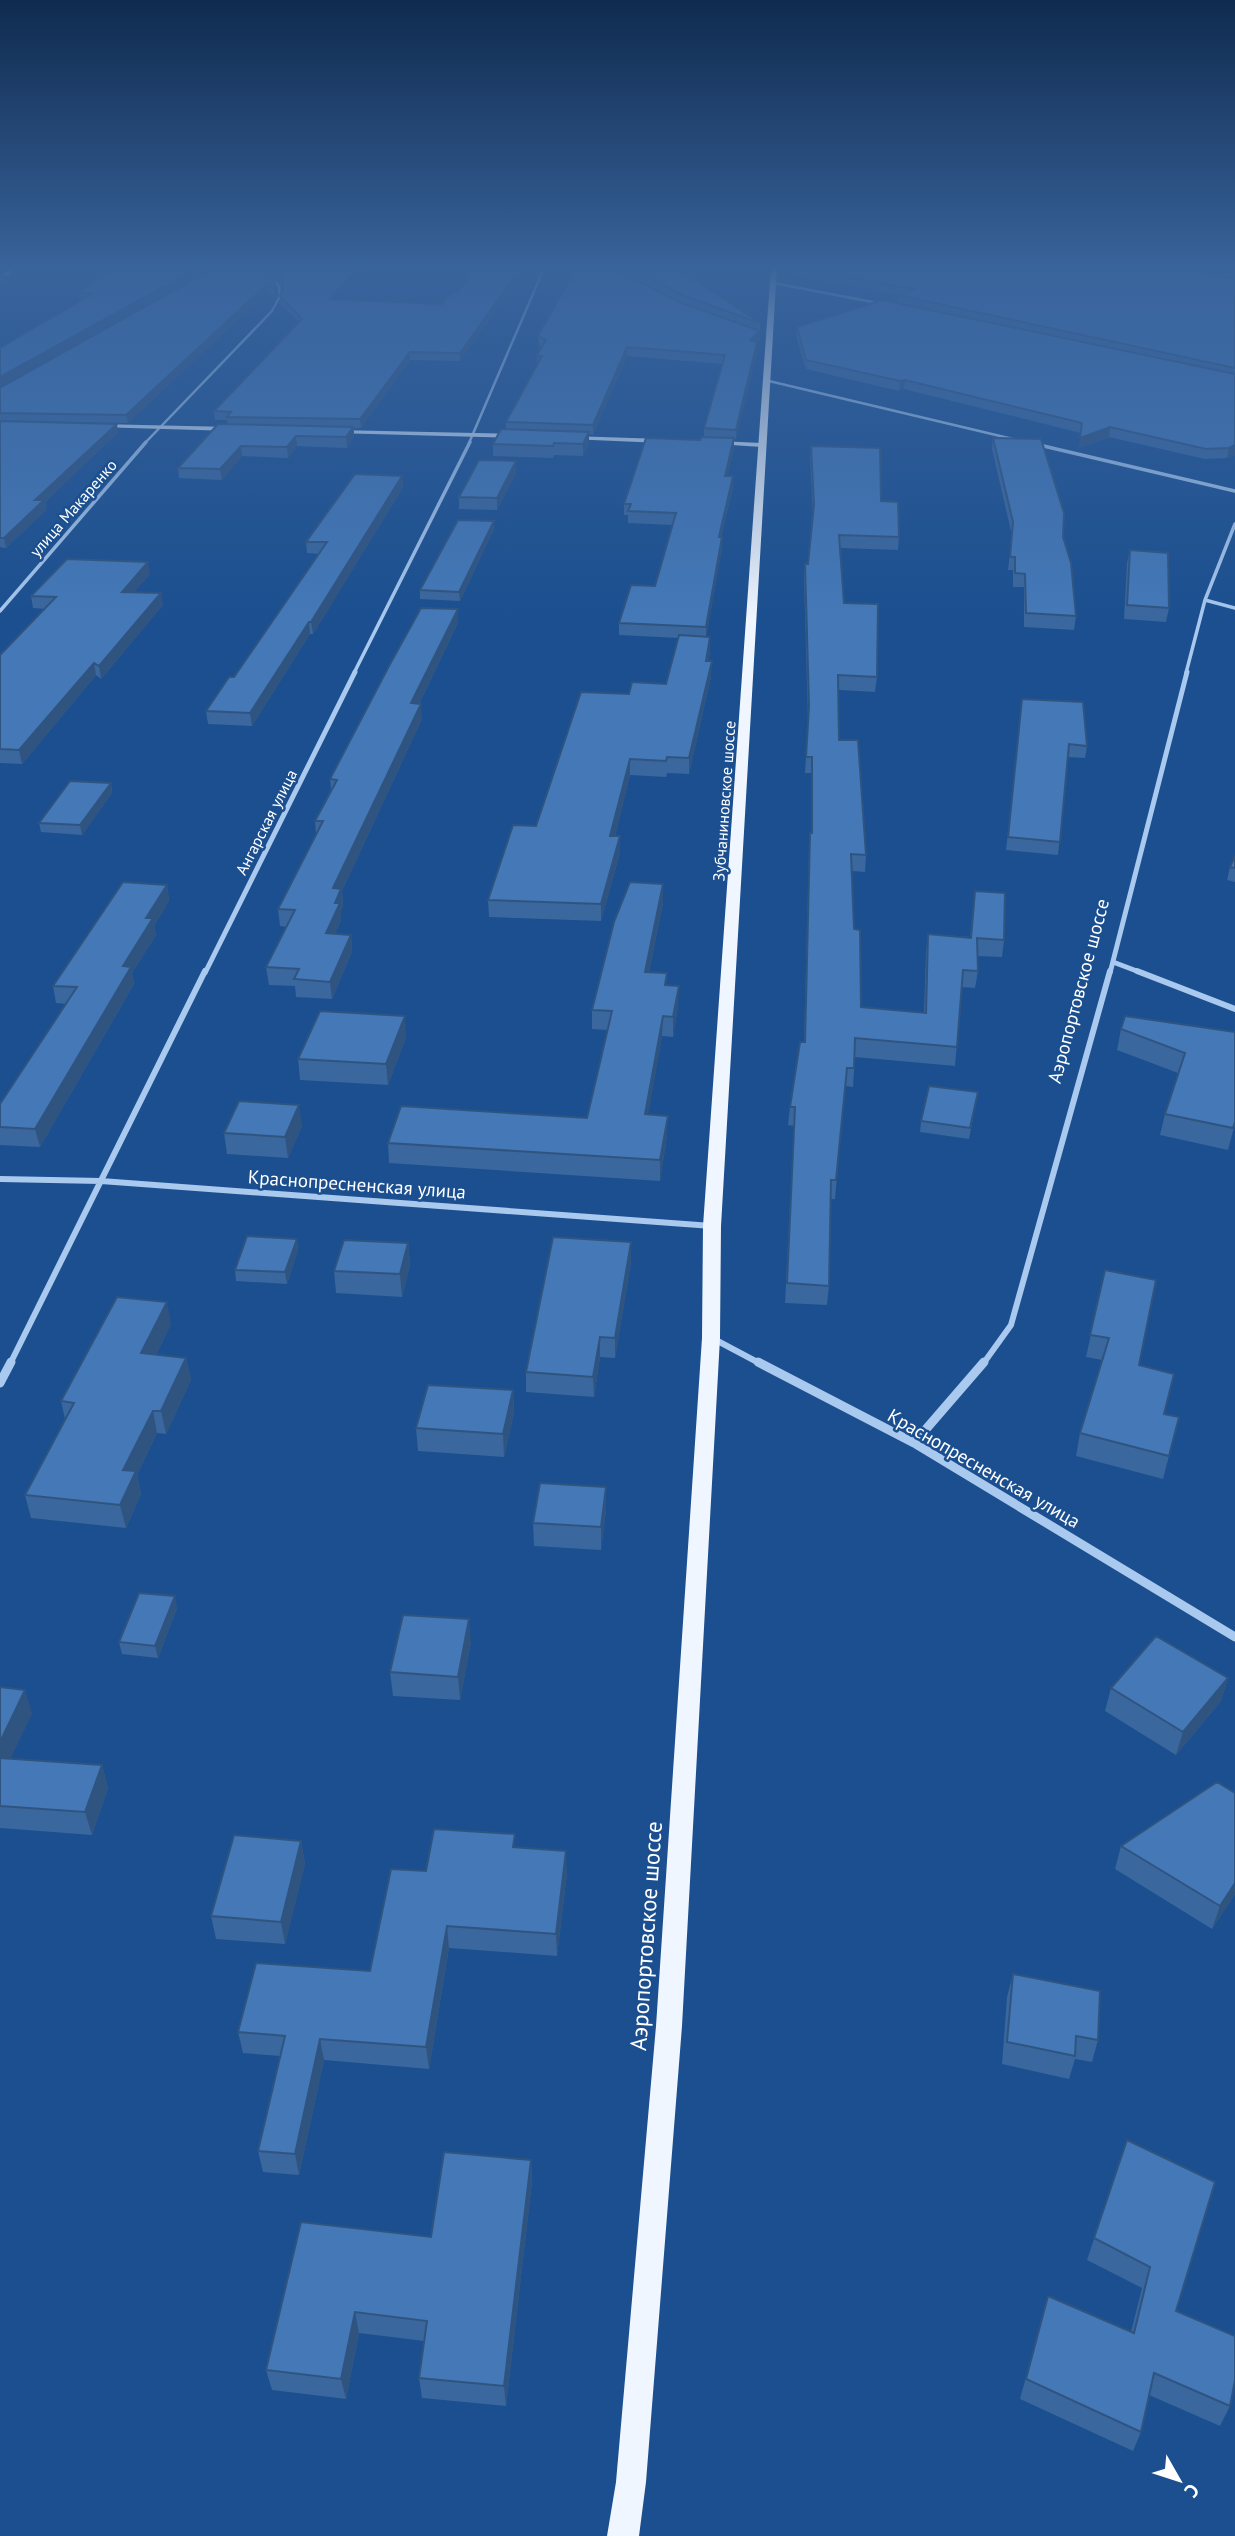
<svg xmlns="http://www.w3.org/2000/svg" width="1235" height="2536" font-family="'PT Sans',sans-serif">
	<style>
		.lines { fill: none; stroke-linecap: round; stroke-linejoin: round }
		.street-far4 { stroke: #a9c9ee; stroke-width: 2.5 }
		.street-far3 { stroke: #a9c9ee; stroke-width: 3.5 }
		.street-far2 { stroke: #a9c9ee; stroke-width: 5 }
		.street-far1 { stroke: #a9c9ee; stroke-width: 6 }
		.street { stroke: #a9c9ee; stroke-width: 9 }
		.secondary { fill: #d6e6fa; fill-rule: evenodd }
		.primary { fill: #f0f6ff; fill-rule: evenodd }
		.rail-casing { stroke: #fff; stroke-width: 3.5 }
		.rail { stroke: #1b4f8f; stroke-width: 2.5; stroke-dasharray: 7; stroke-linecap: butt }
		.wall { fill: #3a679d }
		.shaded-wall { fill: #305480 }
		.building { fill: #4478b7; stroke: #305480; stroke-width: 2 }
		.labels { text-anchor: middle; stroke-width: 5; stroke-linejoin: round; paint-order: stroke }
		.far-street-label { font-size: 16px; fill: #fff; stroke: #1b4f8f }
		.street-label { font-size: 19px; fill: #fff; stroke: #1b4f8f }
		.near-street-label { font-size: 23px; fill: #fff; stroke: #1b4f8f }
	</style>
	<rect width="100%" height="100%" fill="#1b4f8f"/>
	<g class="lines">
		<!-- street-far4 -->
		<path class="street-far4" d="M773 283 883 304
			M769 381 1017 440
			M145 443 272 311 280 296 279 286 258 266
			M469 443 545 266"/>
		<!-- street-far3 -->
		<path class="street-far3" d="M1035 444 1235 491
			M1205 600 1235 608
			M0 611 146 442
			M354 673 470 442
			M1186 673 1205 600 1235 524"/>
		<!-- street-far2 -->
		<path class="street-far2" d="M1113 962 1142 973
			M205 973 355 672
			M1110 973 1187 672"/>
		<!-- street-far1 -->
		<path class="street-far1" d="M1137 971 1235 1009
			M0 1179 101 1181 712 1226
			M712 1338 761 1364
			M10 1364 205 971
			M983 1364 1011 1325 1110 971"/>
		<!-- street -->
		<path class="street" d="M758 1362 914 1443 1235 1637
			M0 1383 11 1362
			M914 1443 984 1362"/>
		<!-- secondary -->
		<path class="secondary" d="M98 424 232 427 235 429 232 431 96 427Z
			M336 430 516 434 519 436 516 438 334 433Z
			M571 436 662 439 665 441 662 443 569 439Z
			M718 441 762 443 765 445 762 447 716 444Z"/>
		<!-- primary -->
		<path class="primary" d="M771 266H777L721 1226 720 1338 682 2026 646 2482 639 2536H607L616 2482 656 2026 702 1338 703 1226Z"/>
		<defs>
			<path id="rail" d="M0 279 17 266"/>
		</defs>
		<!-- rail casing -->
		<use href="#rail" class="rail-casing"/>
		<!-- rail -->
		<use href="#rail" class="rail"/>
	</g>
	<!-- wall -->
	<path class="wall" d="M117 266H215L0 386 8 344 81 301H80L79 293Z
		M257 266 275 288V298L268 291 128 423 14 421 118 432 45 502 46 510 6 548 0 547V388Z
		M271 266 336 299 442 304 457 293 460 361 410 360 361 428H354V437L347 448 297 446 288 458 242 456 222 480 179 478 178 468 228 424 227 420H215L214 411 299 322 280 304V296L283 289V286L272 274Z
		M608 266H673L760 323V340L757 343V351L736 439H734V449L727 476 733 487 721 537 722 548 706 637 710 652 708 661 711 677 689 774 667 773 666 777 630 775 615 836 620 853 601 921 489 917 488 900 536 826 629 694 666 684 679 638 619 635V623L655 586 673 525 628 523V515H624V504L704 437V428L722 364 627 356 593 435 589 434V444L583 456 554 455 553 458 493 456V444L506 429V422L537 365V356L542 347 539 345 538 336 683 303Z
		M746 266H769L768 270Z
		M778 266H1235V455L1227 458 1205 459 1109 437 1079 448 1081 433 904 389 899 391 806 369 796 336 797 327 897 303 898 295 779 272Z
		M993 438 1063 537 1076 616 1074 630 1024 627V587H1013V570H1008L1012 535 992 449Z
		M811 446 881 501 899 537 898 550 840 548 844 603 877 677 875 692 839 690V740L866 855 865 872 852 871 854 929 861 1007 924 1013 926 952 928 934 970 937 975 891 1004 940 1002 957 977 956 978 971 975 988 962 987 955 1066 855 1057 853 1087 845 1086 835 1199H830L829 1286 827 1305 785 1303 794 1126 788 1125 790 1107 804 1042 809 850 810 833H811V773H805L808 722 804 578 805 564H808L813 515 810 458Z
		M516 473 497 510 459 509V497Z
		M402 476 403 487 313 634H310L252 726 208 724 206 711 234 677 319 554 307 553 306 542Z
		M494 521V529L460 601 420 599V590Z
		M1130 550 1169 608 1166 622 1124 619 1127 563Z
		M150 574 134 592 163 605 101 679 96 675 22 764 0 763V655L45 609 33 608 31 596Z
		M458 623 419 704 422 719 342 891 343 906 341 911V920L335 934 351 935 352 952 332 999 296 997 295 986 269 985 266 967 287 927 280 926 278 909 316 835 315 821 331 789 330 779Z
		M1022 699 1087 746 1085 758 1068 757 1058 855 1006 850Z
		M111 783 112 793 82 835 41 832 39 823Z
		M1235 856V882L1227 880 1230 867Z
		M663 884V903L649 972 667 986 678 1006 673 1037 662 1036 648 1114 667 1136 660 1181 389 1163 388 1143 587 1118 607 1030 592 1029V1010Z
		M167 885 169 901 154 926 156 935 132 973 134 984 40 1147 0 1145V1104L66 1004 56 1003 53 986Z
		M1121 1029 1235 1032V1124L1228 1150 1160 1135 1165 1114 1178 1073 1117 1050Z
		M406 1037 388 1085 300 1080 298 1059Z
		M976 1103 969 1139 920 1132 921 1121Z
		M302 1126 288 1158 227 1154 224 1133Z
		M297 1239 298 1250 287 1284 236 1281 235 1270Z
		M408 1243 410 1265 402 1297 336 1293 334 1271Z
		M631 1262 615 1358 600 1357 594 1397 526 1392V1372Z
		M1105 1270 1139 1365 1164 1414 1179 1417 1163 1479 1076 1456 1080 1433 1102 1360 1086 1357Z
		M171 1324 156 1355 186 1358 191 1380 166 1434 157 1433 137 1475 141 1494 126 1528 31 1518 25 1495 65 1419 61 1401Z
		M513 1390 514 1413 504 1457 418 1451 416 1428Z
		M606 1510 601 1550 534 1546 533 1523Z
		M177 1608 158 1658 122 1654 119 1642Z
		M471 1642 460 1700 393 1696 390 1672Z
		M1228 1678 1221 1701 1176 1755 1105 1711 1111 1688Z
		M0 1687 32 1713 10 1759 102 1765 108 1788 92 1835 0 1828Z
		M301 1841 305 1864 285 1944 216 1939 211 1916Z
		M1121 1846 1235 1894 1212 1929 1115 1869Z
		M515 1847 567 1873 557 1956 449 1948 429 2069 324 2060 299 2175 263 2172 258 2151 280 2056 243 2053 238 2032 370 1971 426 1871Z
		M1013 1974 1098 2040 1092 2062 1075 2059 1069 2079 1002 2064 1007 1997Z
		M1127 2140 1176 2311 1230 2406 1220 2426 1149 2395 1141 2432 1133 2451 1020 2399 1048 2296 1131 2332 1142 2288 1087 2260Z
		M531 2160 532 2182 506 2406 422 2398 419 2378 424 2341 359 2333 346 2399 272 2390 266 2370Z"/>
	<!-- shaded-wall -->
	<path class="shaded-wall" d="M201 266H215L0 386V377Z
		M360 266H368L329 306V299Z
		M522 266H527L460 361V353Z
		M267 284 268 291 128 423 126 415Z
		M760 331V340L757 343V351L736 439V430L750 340Z
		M627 347V356L593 435V425Z
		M410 352V360L361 428 360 419Z
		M905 380 904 389 899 391 900 381Z
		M117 424 118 432 45 502 46 510 6 548 4 538 35 500Z
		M353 427 354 437 347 448 346 437Z
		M1110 427 1109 437 1079 448 1080 438Z
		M589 432V444L583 456V444Z
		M296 436 297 446 288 458 287 447Z
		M734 438V449L725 487V476Z
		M1235 445V455L1227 458 1229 448Z
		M241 446 242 456 222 480 220 469Z
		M516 461V473L497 510V498Z
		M402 476 403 487 313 634 311 622Z
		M733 476V487L718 548 719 537Z
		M494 521V529L460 601 459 592Z
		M722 537V548L706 639V627Z
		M148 562 150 574 124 604 122 592Z
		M161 593 163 605 101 679 99 666Z
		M458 609V623L412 718 411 703Z
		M309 622 310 634 252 726 250 713Z
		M710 637V652L705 676 706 661Z
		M712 661 711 677 689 774V758Z
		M94 663 96 675 22 764 19 750Z
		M421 704 422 719 342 891 343 906 341 911V920L328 951 326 933 333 888Z
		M630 759V775L611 853 610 836Z
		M111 783 112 793 82 835 80 825Z
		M620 836V853L601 921V904Z
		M663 884V903L645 991V972Z
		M167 885 169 901 154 926 156 935 132 973 134 984 40 1147 35 1129 123 966 146 918Z
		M351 935 352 952 332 999 330 982Z
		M679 986 678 1006 673 1037V1017Z
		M405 1016 406 1037 388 1085 386 1064Z
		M663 1016 662 1036 645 1134V1114Z
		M299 1105 302 1126 288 1158 285 1137Z
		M668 1116 667 1136 660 1181V1160Z
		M297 1239 298 1250 287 1284 285 1272Z
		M631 1242V1262L615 1358V1338Z
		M408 1243 410 1265 402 1297 400 1274Z
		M167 1302 171 1324 146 1376 141 1353Z
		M600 1337V1357L594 1397 593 1377Z
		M186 1358 191 1380 166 1434 161 1411Z
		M513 1390 514 1413 504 1457 503 1434Z
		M153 1411 157 1433 137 1475 141 1494 126 1528 120 1505 123 1470Z
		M606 1487V1510L601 1550V1527Z
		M175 1596 177 1608 158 1658 155 1646Z
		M469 1619 471 1642 460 1700 458 1677Z
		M1228 1678 1221 1701 1176 1755 1183 1732Z
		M25 1690 32 1713 0 1781V1742Z
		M102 1765 108 1788 92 1835 85 1812Z
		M301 1841 305 1864 285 1944 281 1922Z
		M566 1851 567 1873 557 1956 556 1934Z
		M1235 1883V1894L1212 1929 1220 1906Z
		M447 1926 449 1948 429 2069 426 2047Z
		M320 2039 324 2060 299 2175 295 2154Z
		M531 2160 532 2182 506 2406 504 2386Z
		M355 2312 359 2333 346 2399 341 2379Z"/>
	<!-- building -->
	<path class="building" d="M117 266H201L0 377V348L92 294 79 293Z
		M218 266H257L274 281V290L267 284 126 415 0 413V388Z
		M271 266H360L329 299 442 304 451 293H457L477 266H522L460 353 410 352 360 419 227 417 231 412 214 411 302 319 280 296 283 289 282 278Z
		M577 266H607L682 303 760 331 750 340 757 342 736 430 704 428 725 355 627 347 593 425 506 422 542 356H537L546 340 538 336Z
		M625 266H673L760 323 685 296Z
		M790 266H1171L1235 279V368L898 295 915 289Z
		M1207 266H1235V272Z
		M882 300 1235 374V445L1229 448 1206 449 1110 427 1080 438 1082 423 905 380 900 381 806 360 797 327Z
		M0 421 117 424 35 500H44L4 538H0Z
		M218 424 353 427 346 437 296 436 287 447 241 446 220 469 178 468Z
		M501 429 589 432 583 444 554 443 553 446 493 444Z
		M701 437 734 438 725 476H733L719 537H722L706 627 619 623 631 585 655 586 676 513 628 511 631 504H624L646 438 700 440Z
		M993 438 1041 439 1064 513 1063 537 1071 563 1076 616 1026 613 1025 574 1015 573V557H1010L1013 522Z
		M811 446 880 448 881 501 898 502 899 537 839 535 844 603 878 604 877 677 838 675 839 740H858L866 855 851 854 854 929 860 930 861 1007 926 1013 928 934 971 938 975 891 1005 893 1004 940 977 938 978 971 963 970 957 1047 855 1038 854 1068H847L836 1180H831L829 1286 787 1283 795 1107H790L800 1042H805L810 833H812V757H806L809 706 805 564H808L814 505Z
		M479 460 516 461 497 498 459 497Z
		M355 474 402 476 311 622H309L250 713 206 711 229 677H234L327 542H306Z
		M458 520 494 521 459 592 420 590Z
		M1130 550 1168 553 1169 608 1127 605Z
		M67 559 148 562 122 592 161 593 99 666 94 663 19 750 0 749V655L56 597 31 596Z
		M421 608 458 609 411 703 421 704 333 888 341 889 335 903H340L326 933 351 935 330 982 294 979 299 969 266 967 295 910 278 909 323 821H315L337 780 330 779 389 666Z
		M679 635 710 637 706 661H712L689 758 667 757 666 761 630 759 610 836H620L601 904 488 900 513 825 536 826 581 692 629 694 632 682 666 684Z
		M1022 699 1083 702 1087 746 1069 744 1060 842 1008 837Z
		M70 781 111 783 80 825 39 823Z
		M1235 856V868L1230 867Z
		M123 882 167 885 146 918H153L123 966 131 967 35 1129 0 1127V1104L77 987 53 986Z
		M630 882 663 884 645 972 667 973 665 985 679 986 673 1017 663 1016 645 1114 668 1116 660 1160 388 1143 401 1106 587 1118 612 1011 592 1010 614 922Z
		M320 1011 405 1016 386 1064 298 1059Z
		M1125 1016 1235 1032V1122L1233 1128 1165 1114 1185 1053 1121 1029Z
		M929 1086 978 1092 970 1128 921 1121Z
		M239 1101 299 1105 285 1137 224 1133Z
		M247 1236 297 1239 285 1272 235 1270Z
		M553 1237 631 1242 615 1338 600 1337 593 1377 526 1372Z
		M344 1240 408 1243 400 1274 334 1271Z
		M1105 1270 1156 1280 1139 1365 1174 1374 1164 1414 1179 1417 1169 1456 1080 1433 1109 1338 1090 1335Z
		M117 1297 167 1302 141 1353 186 1358 161 1411H153L123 1470 136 1471 120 1505 25 1495 74 1403 61 1401Z
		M428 1385 513 1390 503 1434 416 1428Z
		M540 1483 606 1487 601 1527 533 1523Z
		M139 1593 175 1596 155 1646 119 1642Z
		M403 1615 469 1619 458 1677 390 1672Z
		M1156 1636 1228 1678 1183 1732 1111 1688Z
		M0 1687 25 1690 0 1742Z
		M0 1758 102 1765 85 1812 0 1806Z
		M1217 1782 1235 1793V1883L1220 1906 1121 1846Z
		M434 1829 515 1834 513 1847 566 1851 556 1934 447 1926 426 2047 320 2039 295 2154 258 2151 285 2036 238 2032 256 1963 370 1971 391 1869 426 1871Z
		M234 1835 301 1841 281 1922 211 1916Z
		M1013 1974 1100 1991 1098 2040 1076 2036 1075 2056 1007 2042Z
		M1127 2140 1215 2182 1176 2311 1235 2336V2380L1230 2406 1154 2373 1141 2432 1026 2379 1048 2296 1134 2333 1150 2267 1094 2238Z
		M444 2152 531 2160 504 2386 419 2378 427 2321 355 2312 341 2379 266 2370 301 2222 431 2237Z"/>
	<!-- sky -->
	<linearGradient id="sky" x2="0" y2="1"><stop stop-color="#0f2b4f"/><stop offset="0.43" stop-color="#39639b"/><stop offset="1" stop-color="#39639b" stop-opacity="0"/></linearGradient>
	<rect width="1235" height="621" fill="url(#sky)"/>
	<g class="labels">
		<!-- far-street labels -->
		<g class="far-street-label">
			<text transform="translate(73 508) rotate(-49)" y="6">улица Макаренко</text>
			<text transform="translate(724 801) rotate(-86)" y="6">Зубчаниновское шоссе</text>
			<text transform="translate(266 822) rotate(-63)" y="6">Ангарская улица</text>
		</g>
		<!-- street labels -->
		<g class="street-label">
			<text transform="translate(1078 991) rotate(-75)" y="7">Аэропортовское шоссе</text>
			<text transform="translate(357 1184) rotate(4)" y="7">Краснопресненская улица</text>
			<text transform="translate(984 1468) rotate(30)" y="7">Краснопресненская улица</text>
		</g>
		<!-- near-street labels -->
		<g class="near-street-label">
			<text transform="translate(646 1936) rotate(-86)" y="8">Аэропортовское шоссе</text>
		</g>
	</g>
	<!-- north arrow -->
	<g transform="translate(1179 2480) rotate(129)" stroke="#1b4f8f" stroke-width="5" paint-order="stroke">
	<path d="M0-5L12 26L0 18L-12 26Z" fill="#ffffff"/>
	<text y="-10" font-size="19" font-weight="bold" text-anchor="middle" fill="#ffffff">С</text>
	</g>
</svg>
